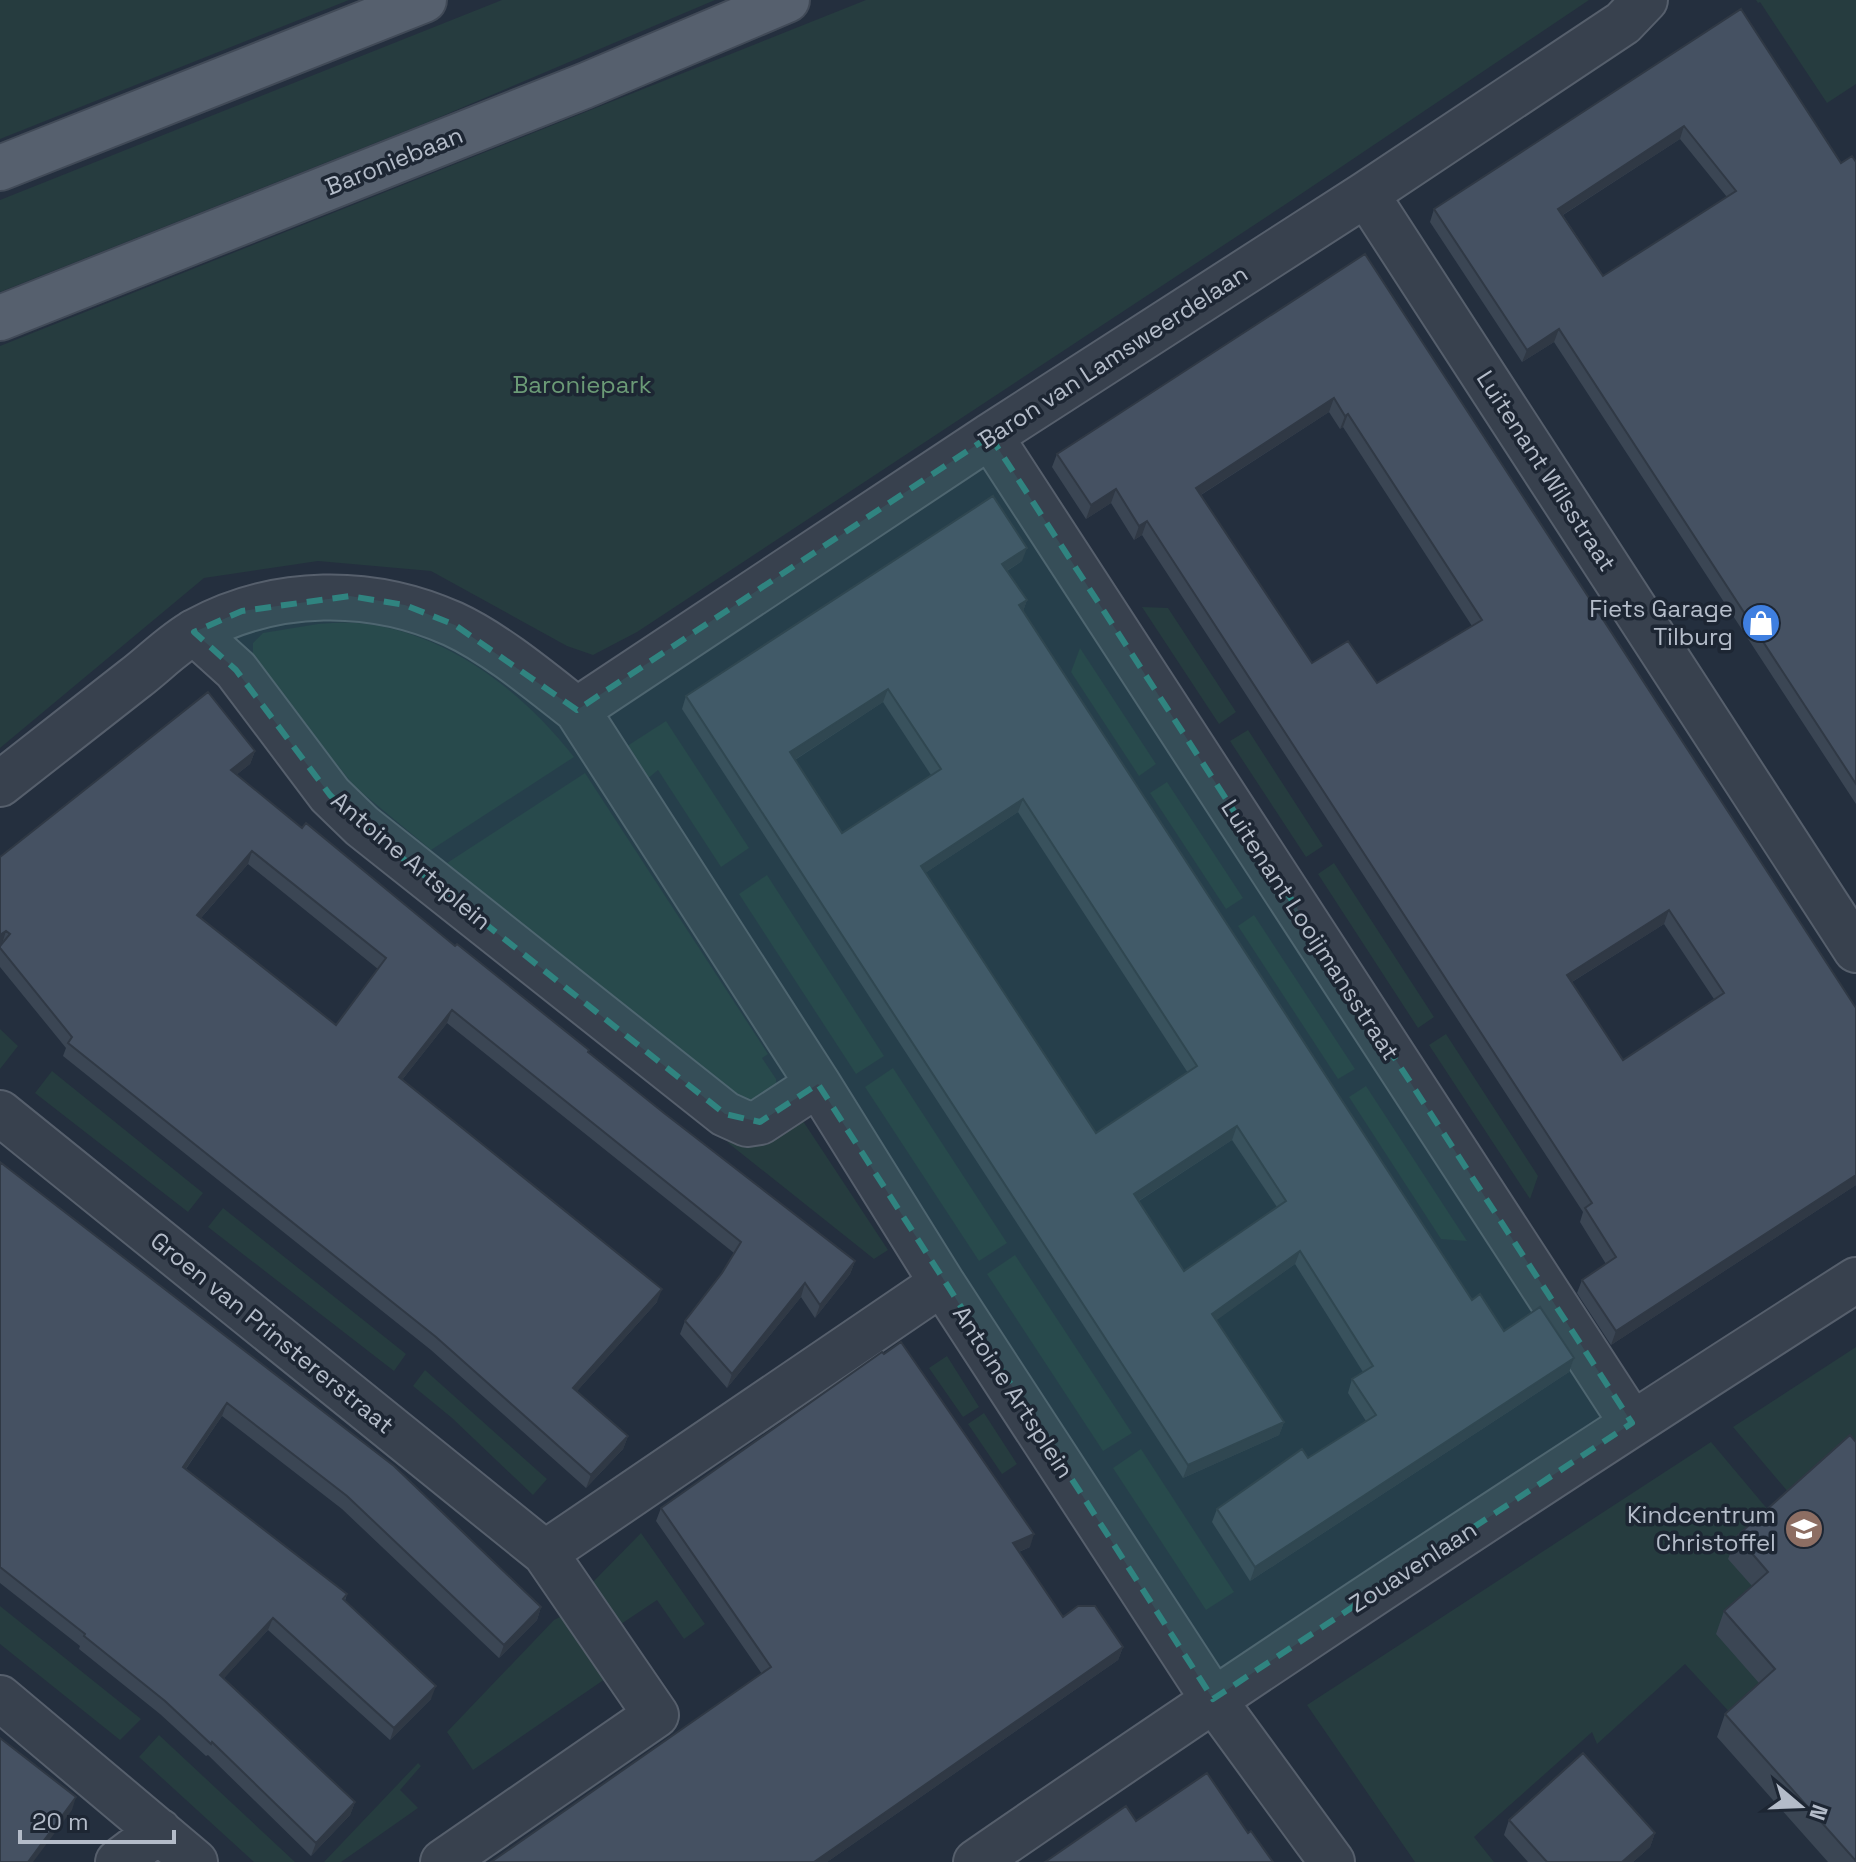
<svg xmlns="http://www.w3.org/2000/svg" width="1856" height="1862" font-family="'Space Grotesk',sans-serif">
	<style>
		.green { fill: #263c3f }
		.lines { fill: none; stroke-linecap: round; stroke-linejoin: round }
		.minor-casing { stroke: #565f6c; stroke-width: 48 }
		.major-casing { stroke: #414a57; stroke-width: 48 }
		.minor { stroke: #38414e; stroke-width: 44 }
		.major { stroke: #56606e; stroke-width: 44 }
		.wall { fill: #3b4654; fill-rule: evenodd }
		.shaded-wall { fill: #303945 }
		.building { fill: #455162; stroke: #303945; stroke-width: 2; fill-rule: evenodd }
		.marked { fill: #308480; fill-opacity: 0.2; stroke: #308480; stroke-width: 6; stroke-dasharray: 16 10; stroke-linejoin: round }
		.labels { text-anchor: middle; stroke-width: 7; stroke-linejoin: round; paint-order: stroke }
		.street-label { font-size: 24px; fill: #b4bcc9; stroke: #1d2633 }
		.park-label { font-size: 24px; fill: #6b9a76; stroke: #1d2633 }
		.poi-label { font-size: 24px; fill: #b4bcc9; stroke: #1d2633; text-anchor: end }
	</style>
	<rect width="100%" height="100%" fill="#242f3e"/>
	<!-- green -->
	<path class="green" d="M0 0H349L0 139Z
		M502 0H715L428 122 0 292V200Z
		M866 0H1589L1292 200 637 632 593 655 567 646 431 571 318 561 204 578 0 748V346Z
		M1756 0H1856V84L1827 103 1760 2 1758 3Z
		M1142 607 1168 608 1236 712 1219 724Z
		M318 624C334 623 351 622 367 624 450 635 523 692 574 757L431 850 354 786 253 658V643L263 633Z
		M1080 648 1156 764 1139 776 1071 672Z
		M666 721 749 848 721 867 658 770 646 780 621 750Z
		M1248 730 1323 846 1306 857 1230 741Z
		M585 773 768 1054 762 1058 776 1079V1084L754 1100 742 1101 447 863Z
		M1167 782 1243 898 1226 909 1150 793Z
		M1334 863 1434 1017 1418 1028 1318 874Z
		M767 875 884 1056 856 1074 739 894Z
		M1254 915 1355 1069 1338 1079 1238 926Z
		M0 1029 18 1046 0 1069Z
		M1446 1034 1538 1176 1530 1199 1429 1045Z
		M893 1068 1007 1243 979 1261 865 1087Z
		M52 1071 203 1193 188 1212 35 1093Z
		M1366 1086 1467 1241 1441 1239 1349 1097Z
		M801 1118 888 1250 874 1259 727 1142 737 1143Z
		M223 1208 406 1354 394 1371 208 1227Z
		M1015 1255 1132 1433 1103 1451 987 1274Z
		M1856 1347V1474L1794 1499 1733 1427Z
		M947 1356 979 1407 963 1417 929 1368Z
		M425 1370 547 1479 533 1495 452 1418 413 1386Z
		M984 1413 1017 1464 1002 1474 968 1424Z
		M1711 1442 1774 1517 1760 1594 1767 1674 1747 1731 1685 1664 1597 1744 1592 1732 1474 1837 1494 1862H1415L1307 1705Z
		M1141 1449 1234 1592 1206 1610 1113 1468Z
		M641 1533 705 1624 684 1639 657 1600 621 1624 591 1584Z
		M0 1606 141 1719 120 1740 0 1644Z
		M562 1616 605 1679 473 1770 447 1732 554 1620Z
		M159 1735 295 1862H254L139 1757Z
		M418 1763 421 1766 400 1790 418 1808 341 1862H324Z"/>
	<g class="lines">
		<defs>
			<path id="minor" d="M1366 194 1856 950
				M990 436 1632 1423
				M194 632 236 670 330 795 362 826 725 1114 747 1124 760 1122 818 1084
				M577 710 990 436 1366 194 1623 23 1645 0
				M0 784C45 749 89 714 134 679 154 664 174 643 196 631 275 588 371 587 453 624 496 644 540 681 577 710L818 1084 942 1283 1213 1699 1332 1862
				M0 1113 545 1553 656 1715 443 1862
				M545 1553 942 1283
				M0 1698 195 1862
				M118 1862 159 1831
				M976 1862C1266 1662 1560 1469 1856 1280"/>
			<path id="major" d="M0 168 424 0
				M0 318 584 86 787 0"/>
		</defs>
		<!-- minor casing -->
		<use href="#minor" class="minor-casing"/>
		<!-- major casing -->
		<use href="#major" class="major-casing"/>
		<!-- minor -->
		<use href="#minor" class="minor"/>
		<!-- major -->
		<use href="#major" class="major"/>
	</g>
	<!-- wall -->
	<path class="wall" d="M1741 9 1841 163 1856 162V804L1554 342 1522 362 1430 222 1434 209ZM1680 139 1727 197 1603 276 1563 215Z
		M1365 254 1856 1008V1185L1611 1345 1577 1293 1582 1280 1606 1264 1580 1222 1583 1212 1142 535 1134 540 1111 503 1086 519 1052 467 1057 454ZM1329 412 1340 429 1343 427 1472 626 1377 683 1312 663 1201 495ZM1664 924 1714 999 1623 1060 1572 982Z
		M1022 561 1007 571 1027 600 1023 611 1472 1300 1504 1331 1574 1358 1569 1372 1250 1581 1212 1522 1217 1509 1308 1458 1366 1421 1348 1393 1352 1379 1363 1372 1295 1264 1216 1320 1284 1422 1279 1435 1183 1478 682 709 686 696ZM883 702 931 775 842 833 795 760ZM1018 812 1188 1073 1096 1133 925 873ZM1232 1140 1277 1207 1184 1271 1139 1201Z
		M255 751 250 764 236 775 302 828 455 946 664 1113 855 1261 850 1274 815 1318 801 1297 727 1388 680 1334 685 1321 722 1273 734 1253 447 1023 402 1080 657 1302 577 1391 628 1436 623 1449 586 1488 431 1350 63 1056 66 1048 0 967V857ZM248 864 378 969 336 1025 201 918Z
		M0 1162 541 1607 537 1620 499 1658 342 1509 222 1416 186 1469 347 1594 345 1601 431 1699 390 1740 268 1630 224 1678 355 1802 350 1815 311 1856 208 1755 206 1756 160 1714 79 1649 80 1646 0 1583Z
		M1856 1442V1862H1828L1717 1737 1725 1714 1759 1683 1716 1634 1724 1611 1752 1586 1728 1559 1737 1536Z
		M661 1508 1030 1547 1019 1552 1063 1617 1123 1647 1118 1660 827 1862H491L762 1674 656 1521Z
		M1509 1820 1655 1833 1650 1847 1633 1862H1528L1504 1835Z"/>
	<!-- shaded-wall -->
	<path class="shaded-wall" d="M1684 126 1680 139 1553 221 1558 209Z
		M1559 329 1554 342 1522 362 1527 350Z
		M1334 398 1329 412 1191 501 1196 488Z
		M1348 414 1343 427 1340 429 1345 416Z
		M1116 489 1111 503 1086 519 1091 505Z
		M1147 521 1142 535 1134 540 1139 526Z
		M1027 548 1022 561 997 577 1002 564Z
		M1027 600 1022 614 1019 605Z
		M888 689 883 702 785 766 790 752Z
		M255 751 250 764 226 783 231 770Z
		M1023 799 1018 812 916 879 921 866Z
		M252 851 248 864 192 928 197 915Z
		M1669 910 1664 924 1562 988 1567 975Z
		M6 931 2 944 0 945V935Z
		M452 1010 447 1023 394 1090 399 1077Z
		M1237 1126 1232 1140 1129 1207 1134 1194Z
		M1856 1175V1185L1611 1345 1616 1331Z
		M1300 1251 1295 1264 1207 1327 1212 1314Z
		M855 1261 850 1274 815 1318 820 1305Z
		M805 1283 801 1297 727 1388 732 1374Z
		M662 1289 657 1302 568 1401 573 1388Z
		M1574 1358 1569 1372 1250 1581 1255 1567Z
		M227 1403 222 1416 178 1480 183 1467Z
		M1284 1422 1279 1435 1183 1478 1188 1465Z
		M628 1436 623 1449 586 1488 591 1475Z
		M1034 1534 1030 1547 1008 1556 1013 1543Z
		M541 1607 537 1620 499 1658 504 1645Z
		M273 1618 268 1630 215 1688 220 1675Z
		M1123 1647 1118 1660 827 1862H814Z
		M436 1686 431 1699 390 1740 394 1728Z
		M76 1797 72 1810 33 1862H28Z
		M355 1802 350 1815 311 1856 316 1843Z
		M1655 1833 1650 1847 1633 1862H1622Z"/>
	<!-- building -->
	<path class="building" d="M1741 9 1841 163 1852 156 1856 162V784L1559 329 1527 350 1434 209ZM1684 126 1736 191 1603 276 1558 209Z
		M1365 254 1856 1008V1175L1616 1331 1582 1280 1616 1257 1585 1208 1592 1203 1147 521 1139 526 1116 489 1091 505 1057 454ZM1334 398 1345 416 1348 414 1482 620 1377 683 1348 641 1312 663 1196 488ZM1669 910 1724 993 1623 1060 1567 975Z
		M993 496 1027 548 1002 564 1027 600 1019 605 1472 1300 1480 1294 1504 1331 1540 1307 1574 1358 1255 1567 1217 1509 1302 1449 1308 1458 1376 1415 1352 1379 1373 1366 1300 1251 1212 1314 1284 1422 1188 1465 686 696ZM888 689 941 769 842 833 790 752ZM1023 799 1197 1066 1096 1133 921 866ZM1237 1126 1286 1201 1184 1271 1134 1194Z
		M208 692 255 751 231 770 302 828 306 823 455 946 457 944 589 1050 588 1052 664 1113 855 1261 820 1305 805 1283 732 1374 685 1321 722 1273 741 1242 452 1010 399 1077 662 1289 573 1388 628 1436 591 1475 436 1337 68 1043 72 1037 0 948V946L10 934 6 931 0 935V857ZM252 851 386 958 336 1025 197 915Z
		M0 1162 394 1466 541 1607 504 1645 347 1496 227 1403 183 1467 347 1594 343 1599 436 1686 394 1728 273 1618 220 1675 355 1802 316 1843 212 1742 211 1744 165 1701 84 1636 85 1634 0 1567Z
		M901 1342 1034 1534 1013 1543 1063 1617 1078 1606H1095L1123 1647 814 1862H491L771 1667 661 1508 882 1352 884 1354Z
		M1850 1435 1856 1442V1861L1725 1714 1775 1669 1724 1611 1768 1572 1737 1536Z
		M0 1738 76 1797 28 1862H0Z
		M1583 1753 1655 1833 1622 1862H1547L1509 1820Z
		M1207 1773 1248 1833 1251 1831 1273 1862H1045L1126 1806 1136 1821Z"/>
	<!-- marked area -->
	<path class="marked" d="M990 436 1632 1423 1213 1699 818 1084 760 1122 725 1114 362 826 330 795 236 670 194 632 242 611 350 596 405 605 455 625 577 710Z"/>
	<!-- icons -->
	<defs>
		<symbol id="shop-disc" viewBox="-11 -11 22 22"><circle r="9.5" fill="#3f7fe0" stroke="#1d2633"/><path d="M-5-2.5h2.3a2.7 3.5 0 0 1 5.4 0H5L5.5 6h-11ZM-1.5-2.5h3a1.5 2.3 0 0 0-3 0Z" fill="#fff"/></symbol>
		<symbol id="school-disc" viewBox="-11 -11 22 22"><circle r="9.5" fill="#8d6e63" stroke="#1d2633"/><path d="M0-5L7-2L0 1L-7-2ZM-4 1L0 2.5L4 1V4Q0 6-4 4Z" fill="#fff"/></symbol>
	</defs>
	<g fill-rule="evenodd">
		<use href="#shop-disc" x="1739" y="601" width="44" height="44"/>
		<use href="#school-disc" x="1782" y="1507" width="44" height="44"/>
	</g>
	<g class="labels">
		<!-- street labels -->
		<g class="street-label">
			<text transform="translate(394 161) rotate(-22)" y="8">Baroniebaan</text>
			<text transform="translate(1113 357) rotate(-33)" y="8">Baron van Lamsweerdelaan</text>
			<text transform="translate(1546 471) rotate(57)" y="8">Luitenant Wilsstraat</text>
			<text transform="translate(411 861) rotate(40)" y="8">Antoine Artsplein</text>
			<text transform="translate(1310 930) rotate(57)" y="8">Luitenant Looijmansstraat</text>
			<text transform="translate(272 1333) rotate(39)" y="8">Groen van Prinstererstraat</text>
			<text transform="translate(1013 1392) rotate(57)" y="8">Antoine Artsplein</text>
			<text transform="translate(1413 1567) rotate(-33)" y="8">Zouavenlaan</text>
		</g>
		<!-- park labels -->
		<g class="park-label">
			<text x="582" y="393">Baroniepark</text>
		</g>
		<!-- poi labels -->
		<g class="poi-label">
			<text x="1733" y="617">Fiets Garage<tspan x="1733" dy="28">Tilburg</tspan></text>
			<text x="1776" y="1523">Kindcentrum<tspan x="1776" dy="28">Christoffel</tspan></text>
		</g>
	</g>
	<!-- north arrow -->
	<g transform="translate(1800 1806) rotate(109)" stroke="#1d2633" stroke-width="6" paint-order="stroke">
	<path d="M0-6L14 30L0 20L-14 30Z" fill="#b4bcc9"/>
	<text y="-12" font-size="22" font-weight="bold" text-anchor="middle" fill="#b4bcc9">N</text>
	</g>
	<!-- scale -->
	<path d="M20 1830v12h154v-12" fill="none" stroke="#b4bcc9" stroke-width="4"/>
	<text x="32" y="1830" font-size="24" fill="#b4bcc9" stroke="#1d2633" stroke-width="6" paint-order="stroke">20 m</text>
</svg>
